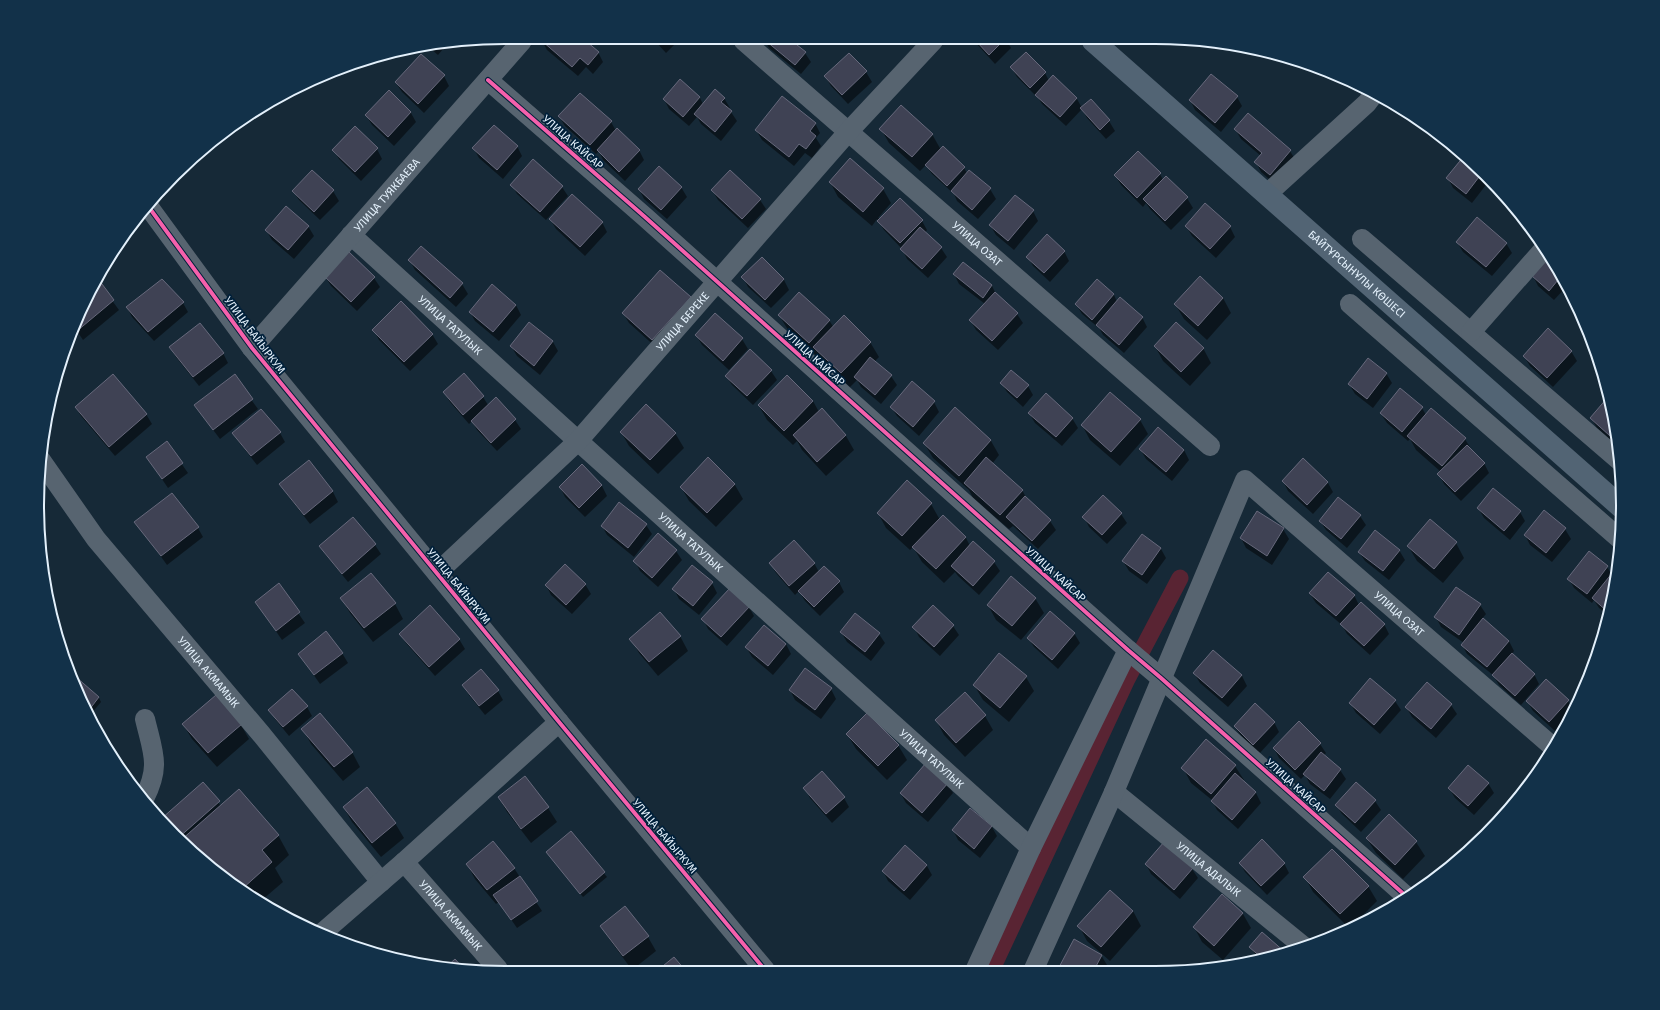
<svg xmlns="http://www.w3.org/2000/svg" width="1660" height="1010" font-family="'Fira Sans',sans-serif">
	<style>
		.shadow { fill: #0007 }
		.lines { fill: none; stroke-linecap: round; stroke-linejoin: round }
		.canal { stroke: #592433; stroke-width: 17 }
		.building { fill: #3f4254; stroke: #67697c }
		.minor { stroke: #576470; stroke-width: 20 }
		.major { stroke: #526474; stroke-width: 22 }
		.cycleway-casing { stroke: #00203a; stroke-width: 6 }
		.cycleway { stroke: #f560ab; stroke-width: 4 }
		.labels { text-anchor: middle; stroke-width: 3.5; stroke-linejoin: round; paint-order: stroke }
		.street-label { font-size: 11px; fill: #e3f0fb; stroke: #00203a }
		.rim { fill: none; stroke: #e3f0fb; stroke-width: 2 }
	</style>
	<rect width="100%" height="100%" fill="#162937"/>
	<!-- shadow -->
	<path class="shadow" d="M444 41H450L438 55 426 45Z
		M542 41H585L598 52 603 62 593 74 586 67 578 76 547 50Z
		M655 41H678L666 53Z
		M765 41H791L805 53 811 62 801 74 769 48Z
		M974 41H1007L1011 48 995 64Z
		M849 54 866 72 872 82 848 104 831 86 825 76Z
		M1011 67 1045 73 1049 81 1053 77 1077 99 1082 108 1109 121 1115 131 1106 139 1087 118 1082 109 1066 126 1042 104 1037 96H1036L1017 77Z
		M444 76 449 86 424 113 402 92 396 83Z
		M680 80 700 98 703 104 724 98 730 108 729 109 737 121 721 141 701 124 697 117 689 126 669 109 664 99Z
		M389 92 411 113 416 122 394 146 372 125 366 115Z
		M280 96 266 112 261 108Z
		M1237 97 1242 106 1221 132 1195 110 1190 100Z
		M559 116 611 122 616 131 639 150 644 160 625 181 603 160 599 151 596 154 565 126Z
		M244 119 232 132 229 128Z
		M815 123 820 133 816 138 821 146 812 158 805 153 794 166 762 140 756 130Z
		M881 129 932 134 941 150 943 148 964 168 967 173 969 171 990 189 996 199 978 219 957 201 954 194 932 174 926 165 920 171 889 143Z
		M1235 129 1290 151 1296 161 1275 184 1261 172 1256 162 1261 156 1241 139Z
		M517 146 522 156 503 179 479 158 474 149Z
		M377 149 382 159 361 181 339 159 334 150Z
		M1465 157 1489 181 1472 203 1453 188 1448 178Z
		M533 161 562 187 568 196 546 220 517 194 512 185Z
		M312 171 333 191 339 201 320 220 299 200 293 191Z
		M1160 174 1163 180 1166 177 1187 198 1193 208 1171 230 1150 209 1146 203 1143 207 1121 185 1115 175Z
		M830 182 883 189 891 203 878 218 922 221 927 230 925 233 941 248 947 257 928 278 907 259 902 249 884 230 877 219 872 226 838 197Z
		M681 187 687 197 667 219 644 199 639 189Z
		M712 190 760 200 766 209 748 228 718 200Z
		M1033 211 1038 221 1014 250 996 235 990 225Z
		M550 219 602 222 607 232 585 256 556 229Z
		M308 226 314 236 294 259 272 240 266 230Z
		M1186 226 1230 227 1235 237 1216 258 1192 236Z
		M1457 242 1506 243 1512 253 1492 276 1463 252Z
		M421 248 462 284 468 294 456 307 415 270 410 261Z
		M1064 251 1069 261 1050 282 1033 266 1028 257Z
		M348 252 374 278 380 287 357 311 331 286 325 276Z
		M1550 257 1560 271 1567 286 1554 300 1538 286 1533 276Z
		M762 258 784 280 789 290 771 308 748 287 743 277Z
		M963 263 992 286 996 294 1017 314 1023 323 998 350 976 330 970 320 985 304 959 284 954 274Z
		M1200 277 1223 298 1231 313 1207 340 1184 319 1175 304Z
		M1097 280 1114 295 1117 302 1142 317 1147 327 1124 353 1103 335 1099 328 1082 314 1076 304Z
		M98 281 119 310 83 340 75 328Z
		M492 285 516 305 521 315 499 341 475 321 470 312Z
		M183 303 188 312 154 341 132 317 127 307Z
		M696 308 658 349 629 323 623 313Z
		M715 314 742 339 748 349 729 370 702 345 696 335Z
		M779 315 829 320 834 328 870 342 879 357 874 362 891 376 897 385 881 404 861 387 857 380 850 387 823 362 819 356 818 357 788 330Z
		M530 323 553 342 558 351 540 375 517 356 511 346Z
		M374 330 432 334 438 344 410 371 379 340Z
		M1155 346 1203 348 1211 363 1190 386 1163 361Z
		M170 347 223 353 228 363 199 386 176 357Z
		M1571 351 1577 361 1553 387 1530 366 1524 356Z
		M771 371 777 380 753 405 732 385 726 376Z
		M1386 373 1392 383 1373 408 1355 394 1349 384Z
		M464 375 483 397 488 405 515 420 521 429 497 451 477 430 472 421 469 424 450 402 444 392Z
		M234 376 258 409 220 439 201 414Z
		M1001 383 1028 386 1033 395 1023 407 1007 392Z
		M1608 399 1618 441 1619 448 1597 428 1591 418Z
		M813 401 819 412 822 409 846 436 854 450 826 476 802 450 797 441 793 445 767 420 759 406Z
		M934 402 939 412 919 436 897 416 891 407Z
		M76 407 146 414 152 424 115 456 81 416Z
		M1422 408 1426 415 1465 439 1474 454 1484 463 1489 473 1461 501 1444 484 1439 474 1441 472 1416 450 1410 439 1408 441 1387 423 1381 414Z
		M955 409 991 441 999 455 992 464 1022 490 1027 499 1050 521 1056 530 1038 549 1013 526 1009 529 973 498 969 490 933 458 924 443Z
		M1029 413 1072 418 1078 428 1062 446 1035 423Z
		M1140 420 1148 434 1120 466 1090 440 1082 425Z
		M621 432 675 433 684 448 658 474 629 446Z
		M234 433H280L285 442 257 465 239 442Z
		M167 443 188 473 168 488 147 457Z
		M1140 449 1184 450 1189 460 1172 481 1146 459Z
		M708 459 735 485 743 499 716 527 689 501 681 487Z
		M1303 460 1328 483 1333 492 1313 514 1288 491 1283 481Z
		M308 462 333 492 338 502 310 524 286 493 281 484Z
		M582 466 602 486 607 496 585 517 565 497 560 487Z
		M620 503 646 525 652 534 634 557 607 535 602 526Z
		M931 504 940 520 943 516 966 538 970 546 973 542 994 562 1000 571 979 595 958 576 955 572 944 583 922 562 913 547 910 550 886 528 878 513Z
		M1478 508 1520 512 1525 521 1510 540 1484 518Z
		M1257 512 1283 529 1289 539 1272 565 1246 548 1241 538Z
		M1544 512 1565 529 1571 539 1552 562 1530 545 1525 535Z
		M1121 514 1127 523 1107 544 1089 527 1084 517Z
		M1360 516 1366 525 1347 548 1326 530 1320 521Z
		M353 518 375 545 381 554 348 582 326 555 320 546Z
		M136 522 198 528 203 537 167 565Z
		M1456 543 1464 558 1443 583 1417 561 1408 546Z
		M1161 549 1166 558 1147 584 1129 571 1123 561Z
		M1399 550 1405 560 1389 580 1365 561 1359 552Z
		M676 551 682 560 658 587 640 571 635 561Z
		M770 563H814L819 572 839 582 844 592 820 616 805 601 799 591 795 595 776 573Z
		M1607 567 1612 575H1616L1609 616 1599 608 1594 600 1592 603 1574 588 1569 579Z
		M371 574 395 604 403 619 373 642 350 613 341 598Z
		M712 583 717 593 699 615 679 599 674 589Z
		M585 584 591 594 572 614 551 595 546 585Z
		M279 585 305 623 282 640 256 602Z
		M1310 594 1354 595 1359 605 1384 624 1389 634 1370 655 1347 634 1342 625 1316 603Z
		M1035 598 1044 613 1021 640 996 620 988 605Z
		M1480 605 1486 614 1482 619 1509 641 1514 651 1512 654 1534 674 1539 684 1521 705 1499 685 1493 675 1467 654 1462 645 1464 643 1441 627 1436 617Z
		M933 606 953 626 959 635 940 656 919 637 914 627Z
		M749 607 754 616 727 646 708 629 703 619Z
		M764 626 786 644 791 654 773 675 752 657 746 647Z
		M841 632 879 634 885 643 871 661 847 642Z
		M1074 633 1080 643 1058 669 1034 647 1028 638Z
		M400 634 459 639 465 649 435 676 406 643Z
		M680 636 688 651 658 676 639 653 631 639Z
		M1213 651 1242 676 1247 686 1228 707 1200 683 1194 673Z
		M342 653 348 663 320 684 299 654Z
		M1026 677 1034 691 1009 722 983 700 974 685Z
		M76 678 99 698 101 702 91 714 74 680Z
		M1427 683 1451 705 1457 714 1436 738 1412 717 1406 707Z
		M463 686 498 691 503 700 485 715 469 695Z
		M831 689 836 699 821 719 795 700 790 690Z
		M1395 701 1401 710 1380 734 1356 713 1350 703Z
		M1527 701H1568L1573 710 1555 731 1533 711Z
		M307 707 312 716 289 736 275 719 270 710Z
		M985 716 993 730 965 757 944 735 936 720Z
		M1274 722 1279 732 1259 754 1241 736 1235 727Z
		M183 724 241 725 249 739 217 767 192 739Z
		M303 729 352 752 360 767 343 781 311 744Z
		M847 734 898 745 907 760 887 780 856 749Z
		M1320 744 1326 753 1323 756 1340 770 1346 779 1330 799 1310 784 1305 775 1301 779 1279 758 1274 748Z
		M1235 766 1244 780 1243 782 1256 793 1261 803 1238 829 1217 810 1212 800 1191 783 1183 768Z
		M525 778 548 808 557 822 531 843 507 812 499 798Z
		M203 783 221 806 278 835 289 855 275 868 283 882 262 900 220 876 174 836 161 820Z
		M947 783 953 793 928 822 906 803 901 794Z
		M1488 783 1494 793 1474 815 1455 798 1449 788Z
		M805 788 844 798 849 807 832 823 810 798Z
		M1375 801 1381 810 1361 832 1342 814 1336 805Z
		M344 808 395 823 404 838 381 857 352 822Z
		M970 809 992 827 997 836 980 858 958 840 953 830Z
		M570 832 607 877 583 897 547 852Z
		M1367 839 1416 842 1425 856 1403 879 1376 853Z
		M1164 844 1192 869 1198 878 1180 899 1151 874 1146 864Z
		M905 846 927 866 932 875 910 900 888 881 883 871Z
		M1240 863H1284L1289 873 1267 895 1245 872Z
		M467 864 514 868 542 911 517 928 499 902 496 904 475 879Z
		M1305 877 1368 886 1377 901 1352 926 1348 927 1313 892Z
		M1222 895 1243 914 1251 928 1223 960 1202 942 1194 927Z
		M625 907 648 937 656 951 632 970 610 940 602 926Z
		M1133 911 1141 926 1110 961 1087 941 1079 926Z
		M1262 934 1285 953 1276 957 1259 960 1251 948Z
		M1075 941 1101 955 1110 970 1109 972 1058 971Z"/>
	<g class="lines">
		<!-- canal -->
		<path class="canal" d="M991 971 1127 679 1180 578"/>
	</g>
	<!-- building -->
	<path class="building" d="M542 41H586L599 52 588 65 580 58 572 67Z
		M766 41H792L806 52 795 65Z
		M976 41H1003L989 55Z
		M1026 52 1046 72 1030 88 1010 67Z
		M849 53 867 71 842 95 824 76Z
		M421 54 445 75 418 104 395 82Z
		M1211 74 1238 96 1215 123 1189 100Z
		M1053 75 1077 98 1060 117 1035 95Z
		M680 79 700 97 683 117 663 99Z
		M715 89 725 98 721 102 732 111 715 132 694 114Z
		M389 90 411 112 388 137 365 115Z
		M580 93 612 121 590 145 558 116Z
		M782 96 816 123 810 131 816 136 806 149 799 144 789 157 755 130Z
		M1091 99 1110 120 1100 130 1080 108Z
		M901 105 933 134 912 157 879 129Z
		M1248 113 1291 150 1270 175 1254 162 1262 153 1234 129Z
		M494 125 518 146 497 170 472 148Z
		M355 126 378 148 355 172 332 150Z
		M617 128 640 150 619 172 597 150Z
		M943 146 965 167 947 186 925 165Z
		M1138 151 1161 173 1137 198 1114 175Z
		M1464 156 1482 173 1466 194 1446 178Z
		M850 158 884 188 863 212 829 182Z
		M533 159 563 186 540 212 510 185Z
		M659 166 682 187 661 210 638 189Z
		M312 170 334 190 314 212 292 191Z
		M730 170 761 199 742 219 711 190Z
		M969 170 991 188 972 210 951 191Z
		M1166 176 1188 197 1165 221 1143 199Z
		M572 194 603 222 580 247 549 219Z
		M1015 195 1034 210 1008 241 989 225Z
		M900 198 923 220 900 243 877 221Z
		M1205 203 1231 226 1210 249 1185 226Z
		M286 206 309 226 288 250 265 230Z
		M1477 217 1507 243 1486 267 1456 242Z
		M920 227 942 247 922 269 900 249Z
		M1047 234 1065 251 1044 273 1026 257Z
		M421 246 463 283 450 298 408 260Z
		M348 251 375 277 351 302 324 276Z
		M1549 256 1562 275 1549 291 1532 276Z
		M762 257 784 279 765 300 741 277Z
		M963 262 992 285 983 298 953 274Z
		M660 270 691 297 652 340 622 313Z
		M1200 276 1223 298 1198 326 1174 304Z
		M162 279 184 302 148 332 126 307Z
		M1097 279 1114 294 1092 320 1075 304Z
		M99 280 114 300 77 331 75 328Z
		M492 284 516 305 493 332 469 312Z
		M799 292 830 320 809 343 778 315Z
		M995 292 1018 313 992 341 969 320Z
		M1120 297 1143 317 1119 345 1096 325Z
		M401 301 433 334 404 362 372 330Z
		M715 313 743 338 723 361 695 335Z
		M844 315 871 342 841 373 813 347Z
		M529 322 553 341 534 366 510 346Z
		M1176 322 1204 348 1181 372 1154 346Z
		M200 323 224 353 193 377 169 347Z
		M1548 328 1572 351 1547 378 1523 356Z
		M750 349 772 370 747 396 725 376Z
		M870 357 892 375 875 395 854 377Z
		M1368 358 1387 373 1367 399 1348 384Z
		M1011 370 1029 385 1017 398 1000 383Z
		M464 373 484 396 463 415 443 392Z
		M113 374 147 414 109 447 75 407Z
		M235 374 253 399 213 430 194 405Z
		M787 375 813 401 784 431 758 405Z
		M912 381 935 401 913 427 890 407Z
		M1400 388 1423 407 1402 432 1380 413Z
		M1110 392 1141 419 1111 452 1081 425Z
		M1046 393 1073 418 1056 437 1028 413Z
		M496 397 516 419 491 443 471 421Z
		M1608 397 1619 444 1590 418Z
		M646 404 676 433 650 460 620 432Z
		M955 407 991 440 959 476 923 443Z
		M822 408 846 435 817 462 793 435Z
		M1431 408 1466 438 1442 466 1407 436Z
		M261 409 281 432 251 456 232 433Z
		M1158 427 1184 450 1166 472 1139 449Z
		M167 441 183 463 162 479 146 457Z
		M1467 445 1485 463 1455 492 1437 474Z
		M708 457 735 484 707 513 680 487Z
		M986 457 1023 490 1000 515 964 483Z
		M1303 458 1328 482 1307 505 1282 481Z
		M309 460 333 491 304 515 279 484Z
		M582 464 602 485 579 508 559 487Z
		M907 480 932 503 902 536 877 513Z
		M1493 488 1521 511 1504 531 1477 508Z
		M172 493 199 527 161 556 134 522Z
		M1103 495 1122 513 1102 535 1082 517Z
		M1025 496 1051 520 1032 541 1006 517Z
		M1338 497 1361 515 1341 539 1319 521Z
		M619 502 647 524 628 548 601 526Z
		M1544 510 1566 528 1546 553 1524 535Z
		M1257 511 1284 528 1267 556 1240 538Z
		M943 515 966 537 936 569 912 547Z
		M353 517 376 544 342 574 319 546Z
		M1430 519 1457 542 1434 569 1407 546Z
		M1375 530 1400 550 1383 571 1358 552Z
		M658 533 677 550 652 578 633 561Z
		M1142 534 1161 548 1142 575 1122 561Z
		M794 540 815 563 789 586 769 563Z
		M973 541 995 561 973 586 951 566Z
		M1589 551 1608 566 1587 594 1567 579Z
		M565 564 586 584 566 605 545 585Z
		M692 565 713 582 693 606 672 589Z
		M824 566 840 581 814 607 798 591Z
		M1328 572 1355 595 1336 616 1309 593Z
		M1613 572 1616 574 1609 613 1592 598Z
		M371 573 396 603 364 628 340 598Z
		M1011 576 1036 598 1012 626 987 605Z
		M279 583 300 612 276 631 255 602Z
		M1456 587 1481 604 1459 635 1434 617Z
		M730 588 750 606 721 637 701 619Z
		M1361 602 1385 624 1364 646 1340 624Z
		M430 605 460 639 429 667 399 634Z
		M933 605 954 625 934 647 912 627Z
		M1050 611 1075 633 1052 660 1027 638Z
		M660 612 681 636 649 662 629 639Z
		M855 613 880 633 865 652 840 632Z
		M1483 618 1509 641 1487 667 1461 645Z
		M764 625 786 644 768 666 745 647Z
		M326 631 343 653 314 675 298 654Z
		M1213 650 1242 675 1222 698 1193 673Z
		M999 653 1027 676 1000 708 973 685Z
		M1512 653 1535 674 1515 696 1492 675Z
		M805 668 832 688 815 710 789 690Z
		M481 669 499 690 479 706 462 685Z
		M76 677 99 697 89 710 74 679Z
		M1370 678 1396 700 1374 725 1349 703Z
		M1546 679 1569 700 1549 722 1526 701Z
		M1427 682 1452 704 1431 729 1405 707Z
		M292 689 308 706 283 727 268 710Z
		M965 692 986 715 956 743 935 720Z
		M216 695 242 724 208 753 182 724Z
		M1255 703 1275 722 1253 745 1234 726Z
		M320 713 353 752 334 767 301 729Z
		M867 713 899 745 878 766 846 734Z
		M1299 721 1321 743 1295 770 1273 748Z
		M1206 739 1236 765 1211 794 1181 768Z
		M1321 752 1341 769 1324 791 1303 774Z
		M926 763 948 783 922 813 900 793Z
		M1468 765 1489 783 1468 806 1448 788Z
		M822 771 845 797 826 814 803 788Z
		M1235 773 1256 792 1232 820 1211 801Z
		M525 776 549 807 521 829 498 797Z
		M203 782 220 801 177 839 161 819Z
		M1356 782 1376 800 1355 823 1335 805Z
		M367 787 396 823 372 843 343 807Z
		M239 789 279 835 262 850 272 862 242 889 220 876 180 841Z
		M970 808 992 826 974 849 952 830Z
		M1389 814 1417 841 1395 865 1366 838Z
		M571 831 605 872 580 894 546 852Z
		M1262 839 1285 863 1261 886 1239 863Z
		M493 841 515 868 487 890 466 864Z
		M1164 842 1193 868 1174 890 1145 864Z
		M905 845 927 865 904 891 882 871Z
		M1332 849 1369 886 1340 914 1303 877Z
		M520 876 538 901 511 920 493 895Z
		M1110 890 1133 911 1101 947 1077 926Z
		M1222 894 1243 913 1214 946 1193 927Z
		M1396 902 1398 904 1387 911Z
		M625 906 649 936 623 956 600 926Z
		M1262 932 1286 953 1276 957 1263 959 1249 947Z
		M1074 939 1102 955 1093 972 1057 971Z
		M674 957 685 970H658Z
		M455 959 464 969H444Z"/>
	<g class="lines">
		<!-- minor -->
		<g class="minor">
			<path id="s1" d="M744 41 1210 446"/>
			<path d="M488 80 645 217 1128 650 1161 678 1407 897"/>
			<path d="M1267 194 1367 103 1373 95"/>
			<path d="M148 206 252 348 559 722 765 970"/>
			<path id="s2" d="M351 235 578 441 1031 848"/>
			<path d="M1362 239 1620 461"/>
			<path d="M1350 304 1621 540"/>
			<path d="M1471 332 1544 249"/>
			<path id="s3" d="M252 348 522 41"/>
			<path id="s4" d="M40 459 96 539 262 735 381 882"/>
			<path id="s5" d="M437 573 578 441 848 132 933 41"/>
			<path id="s6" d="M1114 792 1303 946"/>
			<path d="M144 799C161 766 153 753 145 719"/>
			<path id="s7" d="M404 862 498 969"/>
			<path d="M321 934 404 862 559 722"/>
			<path d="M975 971 1031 848 1128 650"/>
			<path id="s8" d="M1033 971 1114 792 1245 480 1553 747"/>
		</g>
		<!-- major -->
		<path class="major" id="s9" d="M1093 41 1621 507"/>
		<defs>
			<path id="cycleway" d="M488 80 645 217 1128 650 1161 678 1407 897
				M148 206 252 348 559 722 765 970"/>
		</defs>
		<!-- cycleway casing -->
		<use href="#cycleway" class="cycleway-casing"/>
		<!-- cycleway -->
		<use href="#cycleway" class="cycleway"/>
	</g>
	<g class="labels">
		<!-- street labels -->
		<g class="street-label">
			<text transform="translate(573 142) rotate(41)" y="4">УЛИЦА КАЙСАР</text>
			<text dy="4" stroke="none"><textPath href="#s3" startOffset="204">УЛИЦА ТУЯКБАЕВА</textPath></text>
			<text dy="4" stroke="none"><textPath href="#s1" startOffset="309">УЛИЦА ОЗАТ</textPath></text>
			<text dy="4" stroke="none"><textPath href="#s9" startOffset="352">БАЙТҰРСЫНҰЛЫ КӨШЕСІ</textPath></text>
			<text dy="4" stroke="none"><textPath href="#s5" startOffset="352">УЛИЦА БЕРЕКЕ</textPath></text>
			<text dy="4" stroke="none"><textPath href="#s2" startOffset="134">УЛИЦА ТАТУЛЫК</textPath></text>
			<text transform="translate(255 335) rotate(53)" y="4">УЛИЦА БАЙЫРКУМ</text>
			<text transform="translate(815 358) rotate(42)" y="4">УЛИЦА КАЙСАР</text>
			<text dy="4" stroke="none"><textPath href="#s2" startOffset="458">УЛИЦА ТАТУЛЫК</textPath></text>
			<text transform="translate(1056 574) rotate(42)" y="4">УЛИЦА КАЙСАР</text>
			<text transform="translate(459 586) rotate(51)" y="4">УЛИЦА БАЙЫРКУМ</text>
			<text dy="4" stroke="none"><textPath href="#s8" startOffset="739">УЛИЦА ОЗАТ</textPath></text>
			<text dy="4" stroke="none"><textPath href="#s4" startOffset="272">УЛИЦА АКМАМЫК</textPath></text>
			<text dy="4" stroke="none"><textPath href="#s2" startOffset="782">УЛИЦА ТАТУЛЫК</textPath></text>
			<text transform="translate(1296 786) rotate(42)" y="4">УЛИЦА КАЙСАР</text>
			<text transform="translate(665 836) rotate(50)" y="4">УЛИЦА БАЙЫРКУМ</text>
			<text dy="4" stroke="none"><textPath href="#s6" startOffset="122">УЛИЦА АДАЛЫК</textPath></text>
			<text dy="4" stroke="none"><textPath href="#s7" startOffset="71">УЛИЦА АКМАМЫК</textPath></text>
		</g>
	</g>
	<!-- crop -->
	<path d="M0 0H1660V1010H0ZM505 44H1155A461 461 0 0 1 1616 505V505A461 461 0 0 1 1155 966H505A461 461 0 0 1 44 505V505A461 461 0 0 1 505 44Z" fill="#123149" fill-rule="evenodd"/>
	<path class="rim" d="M505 44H1155A461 461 0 0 1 1616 505V505A461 461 0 0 1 1155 966H505A461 461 0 0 1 44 505V505A461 461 0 0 1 505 44Z"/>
</svg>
